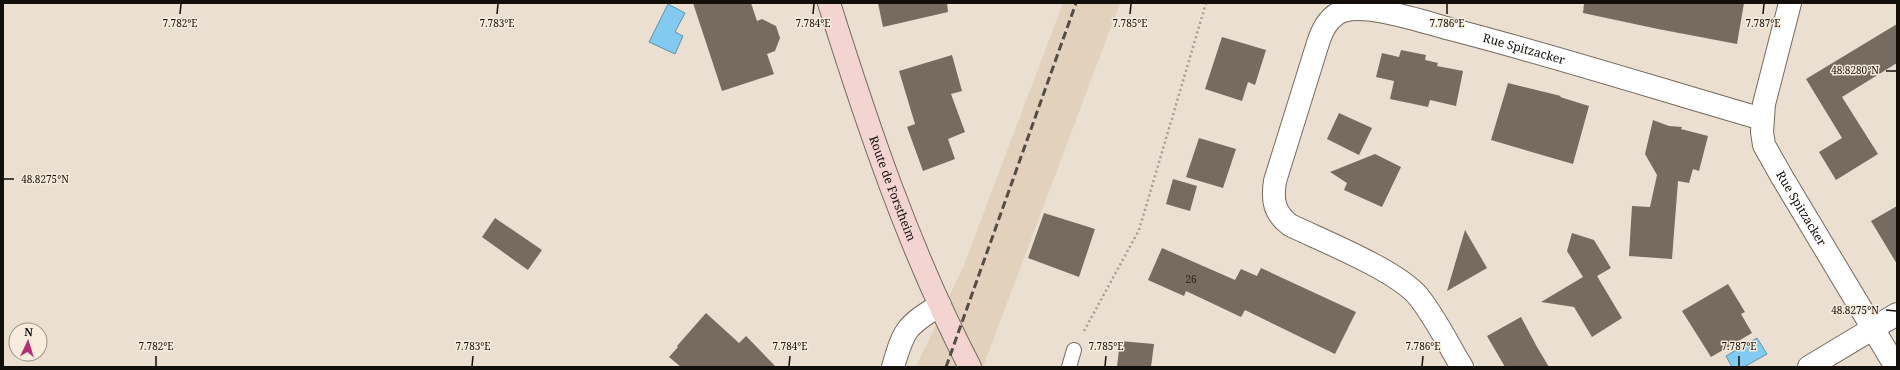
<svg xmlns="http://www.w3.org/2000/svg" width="1900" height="370" font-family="'Noto Serif',serif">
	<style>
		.built { fill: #e2d1bc }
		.water { fill: #83caf0; stroke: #6192ab }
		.building { fill: #776a5f }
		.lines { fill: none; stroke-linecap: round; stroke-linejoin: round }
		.lane-casing { stroke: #746a5d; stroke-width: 16 }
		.street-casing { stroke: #746a5d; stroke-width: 24 }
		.secondary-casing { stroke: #746a5d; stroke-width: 24 }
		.path { stroke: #a79e92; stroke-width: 2.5; stroke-dasharray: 2 3; stroke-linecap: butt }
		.lane { stroke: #fff; stroke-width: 14 }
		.street { stroke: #fff; stroke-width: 22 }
		.secondary { stroke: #f3d4d0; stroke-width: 22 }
		.rail { stroke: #534d45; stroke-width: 3; stroke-dasharray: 8 4; stroke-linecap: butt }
		.ticks { fill: none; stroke: #120e09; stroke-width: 1.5 }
		.labels { text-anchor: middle; stroke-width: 3; stroke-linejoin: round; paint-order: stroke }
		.number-label { font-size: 10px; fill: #2b251e }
		.street-label { font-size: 12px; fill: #120e09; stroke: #f8ecdd }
		.ticks-label { font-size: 10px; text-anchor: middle; fill: #120e09; stroke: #f8ecdd; stroke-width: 3; stroke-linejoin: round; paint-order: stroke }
	</style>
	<rect width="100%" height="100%" fill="#eadfd0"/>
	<!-- built -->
	<path class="built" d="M1063 3H1120L983 367H916L964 265Z"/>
	<!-- water -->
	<path class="water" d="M668 4 685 13 675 32 683 36 675 54 649 42Z
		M1757 338 1767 354 1744 367H1732L1726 356Z"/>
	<!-- building -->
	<path class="building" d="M693 3H751L757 21 762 19 776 26 780 38 775 51 767 54 774 74 722 91Z
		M878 3H947L948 12 883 27Z
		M1584 3H1744L1737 44 1658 29 1583 13Z
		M1897 24V63L1842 97 1878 154 1836 180 1819 152 1842 138 1806 79Z
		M1222 37 1266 50 1255 85 1248 82 1242 101 1205 89Z
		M1401 50 1426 55 1425 60 1438 63 1437 66 1463 71 1456 106 1430 100 1428 107 1390 99 1394 81 1376 77 1382 53 1399 57Z
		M952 55 962 91 951 94 965 132 948 139 955 159 923 171 907 127 915 124 899 71Z
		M1508 83 1561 96 1560 97 1589 106 1573 164 1491 140Z
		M1339 113 1372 128 1359 155 1327 139Z
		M1653 120 1669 126 1682 127 1681 129 1708 136 1699 171 1693 169 1689 183 1678 181 1672 259 1629 256 1632 206 1650 207 1657 175 1645 154Z
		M1199 138 1236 149 1223 188 1186 177Z
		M1375 154 1401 167 1382 207 1344 190 1347 183 1330 172Z
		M1173 179 1197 186 1190 211 1166 204Z
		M1897 206V264L1871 221Z
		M1044 213 1095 229 1079 277 1028 258Z
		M495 218 542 250 528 270 482 237Z
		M1465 230 1487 268 1447 291Z
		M1572 233 1594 240 1611 268 1597 276 1622 318 1592 337 1574 307 1541 302 1583 277 1567 251Z
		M1162 248 1235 280 1241 269 1257 276 1261 268 1356 312 1335 354 1245 310 1241 317 1186 291 1184 296 1148 280Z
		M1728 284 1745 312 1741 314 1752 333 1711 357 1682 311Z
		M706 313 739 343 746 336 776 367H681L669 357 678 347 677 346Z
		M1521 317 1537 347 1549 367H1505L1487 336Z
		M1120 341 1154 344 1151 367H1117Z"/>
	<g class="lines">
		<defs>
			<path id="lane" d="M1069 367 1074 350"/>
			<g id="street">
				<path id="s1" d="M1790 3 1764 104 1762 132 1764 145 1782 177 1896 367"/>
				<path d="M893 367C904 329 906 326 940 305"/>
				<path id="s2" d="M1462 367C1448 344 1435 317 1418 296 1396 270 1323 241 1290 225 1274 213 1272 200 1275 181L1318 43C1322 30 1329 16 1343 11 1368 3 1424 22 1450 29 1555 56 1658 89 1762 119"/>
				<path d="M1809 367 1897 314"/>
			</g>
			<g id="secondary">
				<path id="s3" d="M829 3C868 127 910 252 970 367"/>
			</g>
		</defs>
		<!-- lane casing -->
		<use href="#lane" class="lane-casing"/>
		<!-- street casing -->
		<use href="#street" class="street-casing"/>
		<!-- secondary casing -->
		<use href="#secondary" class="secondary-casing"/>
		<!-- path -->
		<path class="path" d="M1084 331 1139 230 1206 3"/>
		<!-- lane -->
		<use href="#lane" class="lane"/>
		<!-- street -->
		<use href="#street" class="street"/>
		<!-- secondary -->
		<use href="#secondary" class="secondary"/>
		<!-- rail -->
		<path class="rail" d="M946 367 1076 3"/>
	</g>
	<!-- ticks -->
	<path class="ticks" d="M180 14 181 4M497 14 498 4M813 14 814 4M1130 14 1131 4M1447 14V4M1763 14 1764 4M1886 71H1896M4 179H14M1886 310 1896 311M156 366V356M472 366 473 356M789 366 790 356M1105 366 1106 356M1422 366 1423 356M1739 366V356"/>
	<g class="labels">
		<!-- number labels -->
		<g class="number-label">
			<text x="1191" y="283">26</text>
		</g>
		<!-- street labels -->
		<g class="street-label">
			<text dy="4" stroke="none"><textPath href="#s2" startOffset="653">Rue Spitzacker</textPath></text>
			<text dy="4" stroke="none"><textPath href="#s3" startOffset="196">Route de Forstheim</textPath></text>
			<text dy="4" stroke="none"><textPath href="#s1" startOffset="219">Rue Spitzacker</textPath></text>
		</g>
	</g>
	<g class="ticks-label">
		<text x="180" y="27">7.782°E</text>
		<text x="497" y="27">7.783°E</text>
		<text x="813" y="27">7.784°E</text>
		<text x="1130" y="27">7.785°E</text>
		<text x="1447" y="27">7.786°E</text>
		<text x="1763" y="27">7.787°E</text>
		<text x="1855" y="74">48.8280°N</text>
		<text x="45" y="183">48.8275°N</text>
		<text x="1855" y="314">48.8275°N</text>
		<text x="156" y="350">7.782°E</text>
		<text x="473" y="350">7.783°E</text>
		<text x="790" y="350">7.784°E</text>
		<text x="1106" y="350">7.785°E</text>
		<text x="1423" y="350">7.786°E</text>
		<text x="1739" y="350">7.787°E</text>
	</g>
	<!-- border -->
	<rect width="1900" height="370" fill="none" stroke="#120e09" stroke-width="8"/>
	<!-- north arrow -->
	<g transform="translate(28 342) rotate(4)"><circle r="19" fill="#f8ecdd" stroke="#9c9388"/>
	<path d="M0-3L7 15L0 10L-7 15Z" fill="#b42f73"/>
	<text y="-6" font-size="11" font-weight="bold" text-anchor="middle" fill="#120e09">N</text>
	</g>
</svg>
